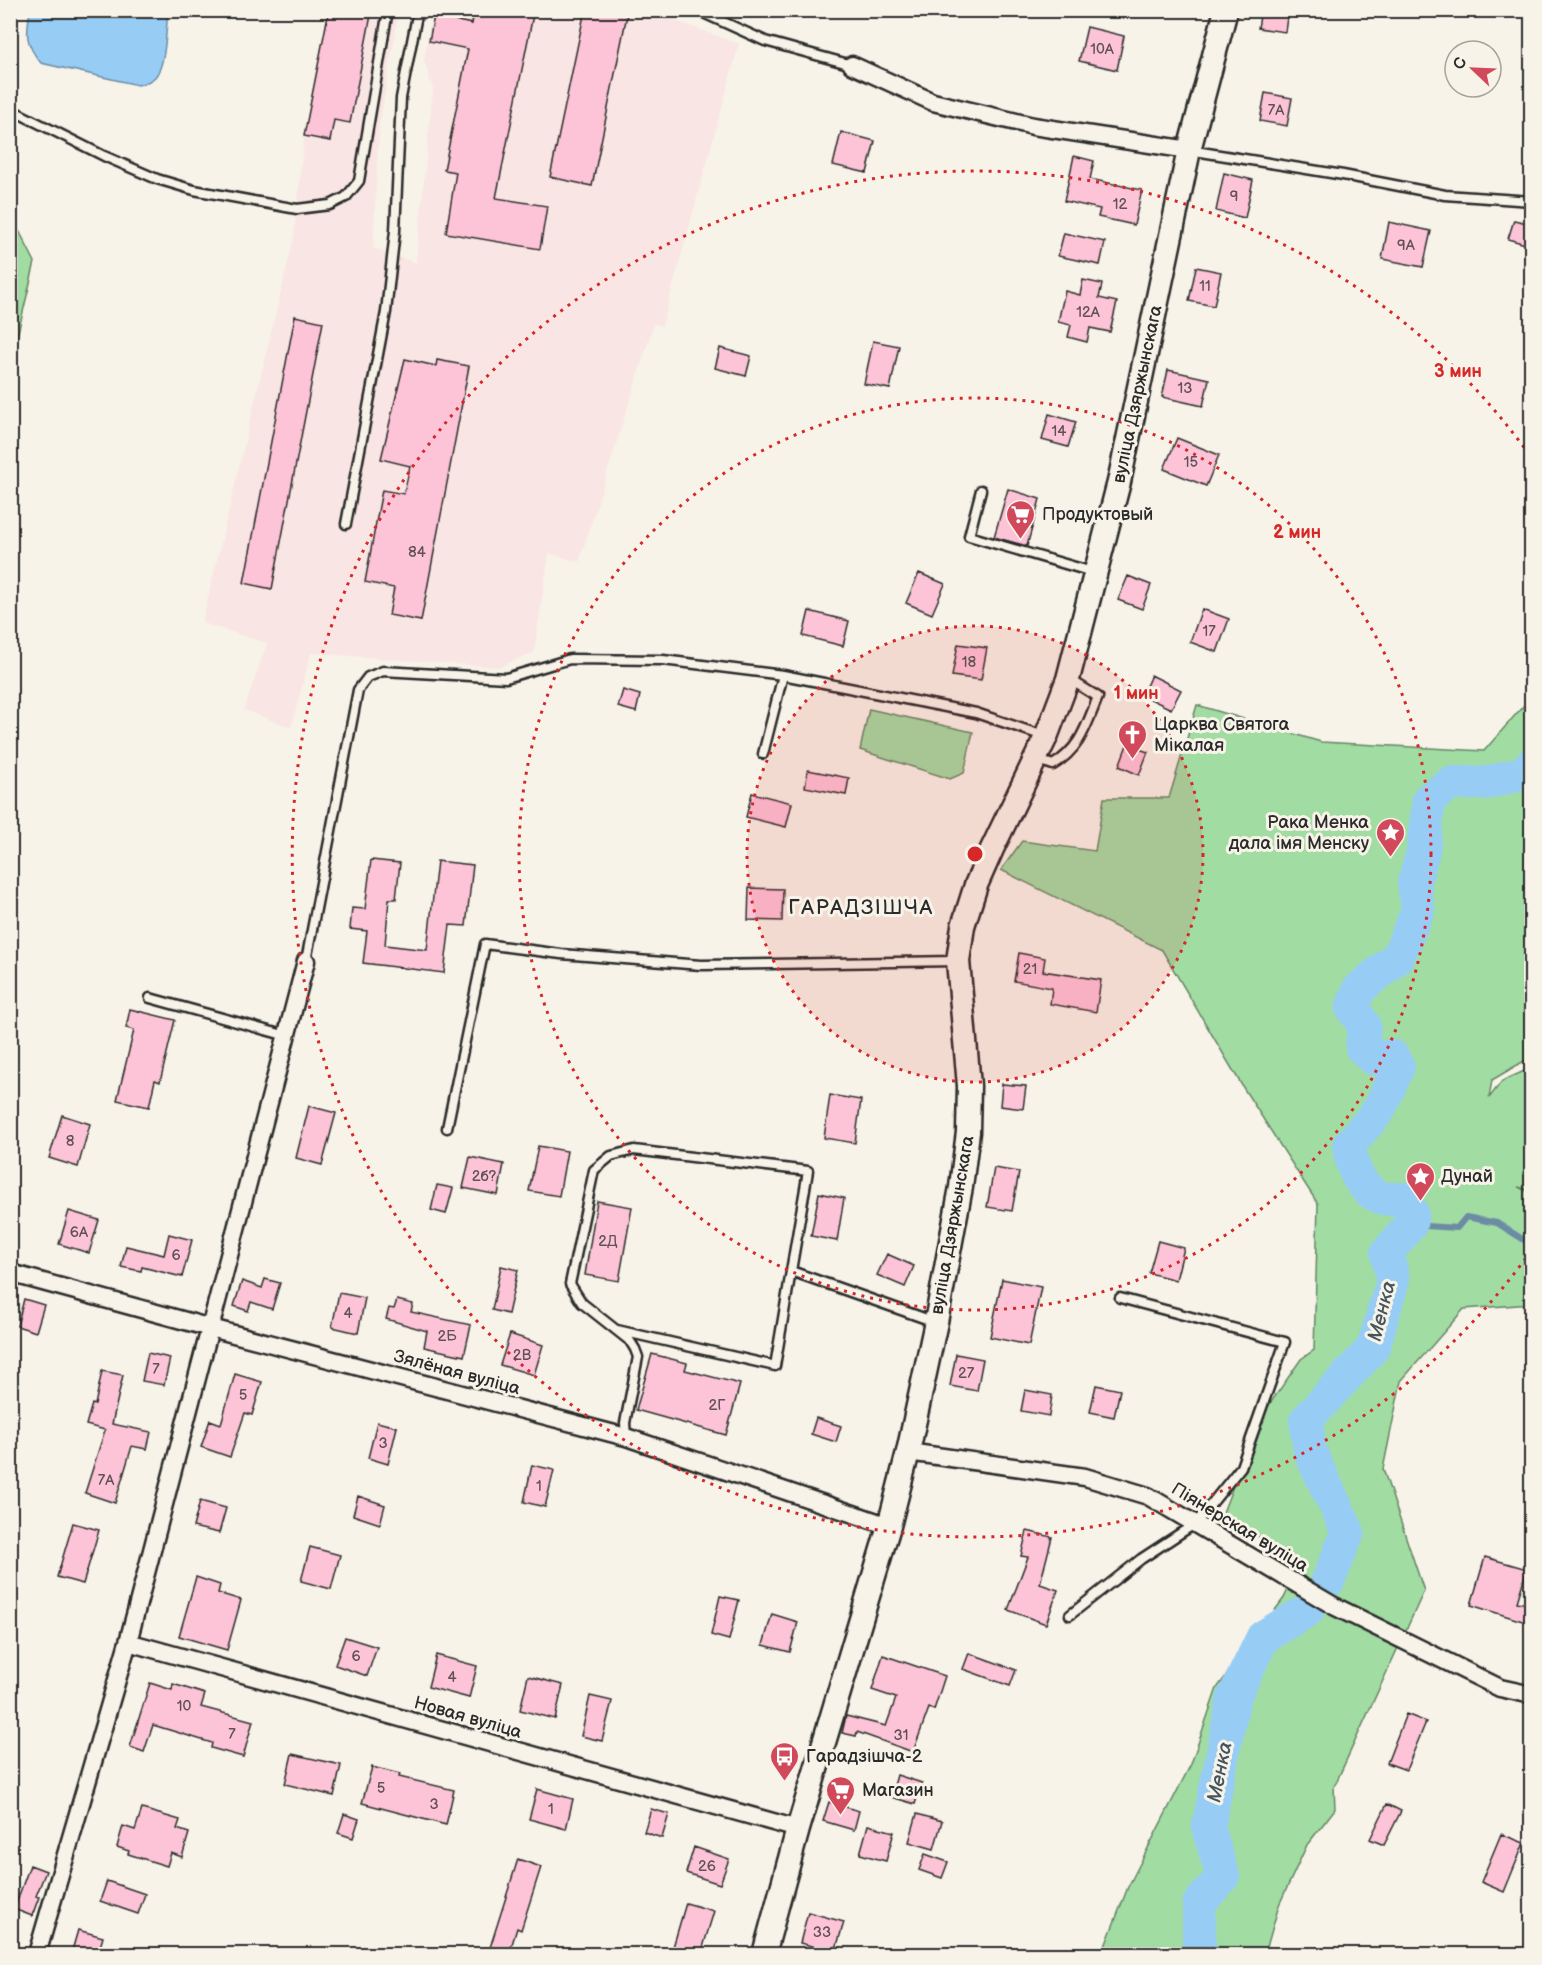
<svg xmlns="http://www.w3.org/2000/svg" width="1542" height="1965" font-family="'Balsamiq Sans',sans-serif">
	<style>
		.built { fill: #f9e5e3 }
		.green { fill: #a1dca2; stroke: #668466; stroke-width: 1.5 }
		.water { fill: #97cdf5; stroke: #6c8ca4; stroke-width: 1.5 }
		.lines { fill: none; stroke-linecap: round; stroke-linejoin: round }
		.stream { stroke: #6c8ca4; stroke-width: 6 }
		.river { stroke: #97cdf5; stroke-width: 34 }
		.building { fill: #fdc4d8; stroke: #2b2b2b; stroke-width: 1.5 }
		.lane-casing { stroke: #2b2b2b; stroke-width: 13 }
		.street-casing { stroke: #2b2b2b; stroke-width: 21 }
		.secondary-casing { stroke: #2b2b2b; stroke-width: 27 }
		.lane { stroke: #f7f3e8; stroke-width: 8 }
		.street { stroke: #f7f3e8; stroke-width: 16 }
		.secondary { stroke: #f7f3e8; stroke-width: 22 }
		.ring { fill: none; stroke: #d62828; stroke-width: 3; stroke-dasharray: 3 6 }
		.labels { text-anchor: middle; stroke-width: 6; stroke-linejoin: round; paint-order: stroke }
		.number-label { font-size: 15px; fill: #605156 }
		.street-label { font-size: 18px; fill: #2b2b2b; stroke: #f7f3e8 }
		.poi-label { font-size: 18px; fill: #2b2b2b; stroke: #f7f3e8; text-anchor: start }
		.water-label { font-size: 20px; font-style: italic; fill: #46545e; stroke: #f7f3e8 }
		.quarter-label { font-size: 21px; letter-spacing: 1.5px; fill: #2b2b2b; stroke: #f7f3e8 }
		.centre { fill: #d62828; stroke: #f7f3e8; stroke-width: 3 }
		.ring-label { font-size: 18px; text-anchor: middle; font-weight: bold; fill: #d62828; stroke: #f7f3e8; stroke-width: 6; stroke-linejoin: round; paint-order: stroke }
	</style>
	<rect width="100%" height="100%" fill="#f7f3e8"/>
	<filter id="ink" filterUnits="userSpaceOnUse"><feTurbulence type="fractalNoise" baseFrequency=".0167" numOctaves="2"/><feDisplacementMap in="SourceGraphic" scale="12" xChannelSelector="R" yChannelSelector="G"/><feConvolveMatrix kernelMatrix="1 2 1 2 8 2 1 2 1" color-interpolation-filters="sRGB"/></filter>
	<g filter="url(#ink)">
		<!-- built -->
		<path class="built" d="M329 11H399L379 126 373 248 416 263 433 89 424 60 433 11H658L668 18 739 44 662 326 654 323 579 562 549 553 534 652 499 667 311 653 291 727 244 710 267 643 202 623 294 237 304 139Z"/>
		<!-- green -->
		<path class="green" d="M11 215 35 262 11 362Z
			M1531 697V1057L1492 1080 1489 1098 1502 1081 1531 1068V1190L1518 1187 1531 1193V1304L1464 1309 1401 1381 1383 1469 1424 1591 1334 1787 1335 1809 1307 1845 1279 1905 1265 1954H1102L1128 1887 1191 1764 1217 1688 1284 1598 1299 1566 1263 1537 1239 1535 1222 1515 1258 1421 1301 1359 1314 1350 1318 1204 1244 1089 1162 950 1001 870 1022 841 1095 851 1104 798H1169L1197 705 1321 742 1484 751Z
			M869 709 973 732 964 773 950 779 860 750Z"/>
		<!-- water -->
		<path class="water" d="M30 11H168C166 27 166 66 155 77 150 82 145 83 138 85L41 63C25 44 26 34 30 11Z"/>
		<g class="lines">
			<!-- stream -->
			<path class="stream" d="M1410 1225 1457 1228 1466 1217 1497 1223 1532 1245"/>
			<!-- river -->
			<path class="river" d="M1328 1581 1348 1532 1310 1452 1306 1420 1373 1348 1393 1280 1387 1253 1410 1225 1412 1213 1404 1199C1397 1199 1386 1200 1380 1197 1359 1188 1351 1166 1349 1145L1379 1110 1398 1067 1392 1056 1372 1058 1362 1048 1364 1025 1352 1008 1359 989 1398 957 1418 910 1414 883 1423 851 1429 799 1451 783H1485L1521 774 1532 764
				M1199 1954V1904L1223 1876 1208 1828 1234 1697 1263 1637 1308 1610"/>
		</g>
		<!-- building -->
		<path class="building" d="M329 10H372L350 123 334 120 330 141 304 136Z
			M474 10H534L496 198 547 206 540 249 446 233 456 172 444 170 468 49 429 41 434 16 472 24Z
			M585 10H628L592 186 550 177Z
			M1261 10H1288L1285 32 1258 28Z
			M1087 27 1124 36 1117 70 1079 61Z
			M1265 93 1292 98 1287 126 1260 121Z
			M841 132 875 141 867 173 833 165Z
			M1074 156 1094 161 1090 179 1142 190 1134 225 1098 217 1100 209 1064 201Z
			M1224 173 1253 180 1245 218 1216 211Z
			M1514 220 1532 224V246L1508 239Z
			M1389 222 1431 231 1423 267 1382 259Z
			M1064 233 1105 242 1100 265 1058 256Z
			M1196 267 1221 272 1214 306 1189 301Z
			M1083 280 1102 284 1099 298 1117 302 1110 332 1090 328 1087 342 1068 337 1071 325 1058 322 1065 291 1080 295Z
			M295 316 323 322 272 589 244 583Z
			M873 341 899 346 890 389 864 384Z
			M720 348 751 356 746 376 715 368Z
			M405 359 436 366 437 360 469 366 421 621 389 615 394 588 365 582 382 490 404 494 410 466 381 459Z
			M1168 370 1209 379 1203 406 1162 397Z
			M1049 414 1076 422 1068 447 1042 440Z
			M1177 438 1219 455 1206 486 1164 469Z
			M1008 489 1040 499 1027 546 994 537Z
			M919 573 945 584 932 614 906 603Z
			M1128 576 1151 585 1142 609 1118 600Z
			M1202 609 1229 619 1217 652 1190 642Z
			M809 611 849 621 843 646 803 636Z
			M958 644 987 648 981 680 952 676Z
			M1151 675 1181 690 1171 709 1142 695Z
			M623 690 640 695 636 712 618 707Z
			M1127 745 1148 752 1139 775 1119 766Z
			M808 770 849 778 846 795 805 787Z
			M752 793 792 803 786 827 746 817Z
			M371 860 400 863 396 899H389L385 945 427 950 437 861 473 865 466 926 450 925 444 973 363 963 367 931 350 929 352 908 365 909Z
			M749 888 783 889 782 921 748 920Z
			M1019 953 1045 958 1043 971 1101 980 1096 1012 1050 1004 1052 988 1014 981Z
			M130 1009 175 1020 160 1082 155 1080 149 1107 117 1100 134 1030 126 1028Z
			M1002 1084 1026 1086 1023 1109 1000 1106Z
			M830 1095 861 1100 855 1143 824 1138Z
			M309 1106 336 1113 322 1165 296 1158Z
			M62 1115 90 1124 78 1167 49 1158Z
			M538 1146 567 1151 559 1196 529 1191Z
			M470 1157 504 1164 498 1195 463 1188Z
			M994 1168 1019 1172 1012 1211 987 1207Z
			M437 1185 453 1188 446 1214 431 1210Z
			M819 1193 844 1198 837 1241 811 1236Z
			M597 1201 632 1207 619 1281 585 1275Z
			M69 1211 99 1220 89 1253 59 1244Z
			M169 1234 192 1240 182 1277 142 1267 141 1271 121 1267 126 1246 164 1255Z
			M1158 1241 1184 1248 1176 1280 1149 1273Z
			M887 1254 914 1266 905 1287 877 1275Z
			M501 1266 518 1270 508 1314 492 1310Z
			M265 1279 280 1283 272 1309 251 1302 248 1311 234 1306 242 1281 262 1288Z
			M1002 1279 1041 1287 1029 1345 990 1337Z
			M339 1293 365 1298 358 1333 332 1327Z
			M24 1299 44 1305 36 1332 17 1326Z
			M397 1300 413 1304 411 1312 471 1325 464 1356 424 1347 427 1331 386 1319 389 1308 394 1309Z
			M510 1334 543 1345 534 1375 500 1365Z
			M148 1353 170 1358 164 1385 142 1381Z
			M652 1354 687 1363 685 1370 740 1384 726 1435 636 1410Z
			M956 1354 983 1359 977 1391 950 1386Z
			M102 1371 123 1375 112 1424 151 1432 147 1449 132 1446 115 1503 85 1493 105 1430 86 1425 92 1404 95 1405Z
			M235 1374 262 1382 252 1415 245 1413 230 1457 201 1447 210 1420 221 1424Z
			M1096 1385 1120 1390 1114 1417 1090 1412Z
			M1025 1390 1052 1395 1049 1416 1021 1411Z
			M816 1418 841 1426 836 1442 811 1434Z
			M377 1422 397 1427 388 1464 368 1458Z
			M532 1465 554 1470 545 1507 524 1502Z
			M358 1496 385 1505 380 1524 353 1515Z
			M200 1501 226 1508 219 1533 193 1527Z
			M73 1523 99 1530 83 1584 57 1577Z
			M1027 1531 1052 1537 1040 1584 1058 1590 1046 1624 1008 1610 1028 1557 1021 1556Z
			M310 1547 340 1555 331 1589 301 1581Z
			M1485 1557 1527 1569 1517 1602 1532 1605V1624L1471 1605Z
			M196 1577 220 1585 218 1593 241 1600 227 1650 179 1636Z
			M720 1596 739 1600 729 1640 711 1635Z
			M772 1614 798 1622 790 1652 763 1645Z
			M345 1637 377 1647 367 1676 335 1665Z
			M969 1653 1016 1670 1010 1686 963 1669Z
			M436 1655 477 1666 469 1698 428 1687Z
			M883 1655 945 1676 934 1710 929 1708 913 1752 857 1732 856 1736 842 1733 846 1716 886 1726 896 1698 872 1690Z
			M528 1676 563 1685 555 1719 520 1710Z
			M150 1683 172 1690 173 1684 205 1694 201 1707 253 1721 243 1757 211 1748 212 1743 153 1725 144 1752 130 1747Z
			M590 1696 612 1701 602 1741 581 1736Z
			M1406 1714 1426 1722 1406 1770 1387 1763Z
			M292 1754 341 1765 334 1796 285 1784Z
			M372 1767 400 1774 399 1777 454 1790 446 1825 362 1803Z
			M897 1775 922 1783 915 1804 891 1797Z
			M537 1789 573 1799 566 1829 529 1819Z
			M829 1802 859 1811 854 1830 823 1821Z
			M1387 1804 1401 1811 1384 1845 1370 1839Z
			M142 1809 180 1820 177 1829 189 1833 182 1857 171 1853 167 1866 128 1854 129 1851 117 1847 123 1826 135 1830Z
			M651 1809 669 1814 662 1838 644 1832Z
			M344 1814 359 1819 353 1838 338 1833Z
			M917 1814 942 1821 934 1849 909 1842Z
			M868 1825 894 1832 886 1861 860 1854Z
			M1501 1834 1524 1843 1504 1892 1481 1882Z
			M694 1847 729 1859 720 1884 686 1873Z
			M925 1854 948 1862 942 1878 919 1870Z
			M518 1859 541 1867 521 1930 517 1928 509 1954H488Z
			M30 1865 46 1871 36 1896 39 1897 32 1916 14 1909Z
			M107 1881 145 1894 138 1914 100 1901Z
			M686 1903 714 1911 701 1954H671Z
			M808 1912 844 1922 835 1952 800 1943Z
			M78 1930 103 1937 98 1954H71Z"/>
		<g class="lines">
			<defs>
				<path id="lane" d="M697 10 765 41 852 65
					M10 109 104 156 157 179 194 190 297 209 330 205 346 197 359 181 388 10
					M1189 150 1343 175 1445 195 1532 201
					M981 490 969 536 1096 573
					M346 524 386 312 395 231 401 98 418 10
					M763 754 783 675
					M1035 759 1053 765C1081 748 1086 726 1098 697L1069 679
					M306 961 358 690 368 677 383 671 506 678 570 659 663 660 783 675 976 713 1044 736
					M150 998 287 1036
					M447 1128 485 944 561 954 701 965 956 961
					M617 1330 775 1366 791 1271
					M626 1437 625 1423 638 1357 635 1349 630 1341 582 1303 570 1284 594 1170 611 1156 634 1150 808 1171 791 1271 935 1322
					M1070 1615 1141 1559 1196 1523 1241 1467 1285 1342 1120 1298"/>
				<path id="street" d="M852 65 933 102 1033 126 1189 150
					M10 1273 211 1328 626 1437 889 1526
					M908 1452 1085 1477 1148 1496 1334 1606 1500 1688 1532 1695
					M128 1642 798 1829
					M37 1954 128 1642 306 961"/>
				<path id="secondary" d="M764 1954 798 1829 889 1526 908 1452 936 1322 961 1187 968 1132 969 1086 958 961 963 926 976 885 992 849 1046 737 1068 679 1119 482 1189 150 1226 10"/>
			</defs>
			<!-- lane casing -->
			<use href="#lane" class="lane-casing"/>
			<!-- street casing -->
			<use href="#street" class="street-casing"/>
			<!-- secondary casing -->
			<use href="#secondary" class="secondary-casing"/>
			<!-- lane -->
			<use href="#lane" class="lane"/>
			<!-- street -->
			<use href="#street" class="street"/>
			<!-- secondary -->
			<use href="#secondary" class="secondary"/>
		</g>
	</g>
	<!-- distance rings -->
	<circle cx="975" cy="854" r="228" fill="#d62828" fill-opacity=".12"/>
	<g class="ring">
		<circle cx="975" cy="854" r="228"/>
		<circle cx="975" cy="854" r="456"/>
		<path d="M1531 1251A683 683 0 1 1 1531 457"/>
	</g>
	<!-- icons -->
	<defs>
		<symbol id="supermarket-pin" viewBox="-11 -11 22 30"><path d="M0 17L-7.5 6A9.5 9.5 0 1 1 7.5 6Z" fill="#d1495b" stroke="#f7f3e8"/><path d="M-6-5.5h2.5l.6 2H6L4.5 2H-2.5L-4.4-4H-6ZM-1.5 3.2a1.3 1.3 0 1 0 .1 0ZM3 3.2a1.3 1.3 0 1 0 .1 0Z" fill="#fff"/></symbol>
		<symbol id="church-pin" viewBox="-11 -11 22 30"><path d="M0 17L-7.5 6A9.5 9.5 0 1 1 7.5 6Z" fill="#d1495b" stroke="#f7f3e8"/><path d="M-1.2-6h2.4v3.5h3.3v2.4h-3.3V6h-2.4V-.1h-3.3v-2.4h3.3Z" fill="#fff"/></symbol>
		<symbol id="sight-pin" viewBox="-11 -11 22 30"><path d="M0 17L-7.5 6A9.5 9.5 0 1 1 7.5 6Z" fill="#d1495b" stroke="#f7f3e8"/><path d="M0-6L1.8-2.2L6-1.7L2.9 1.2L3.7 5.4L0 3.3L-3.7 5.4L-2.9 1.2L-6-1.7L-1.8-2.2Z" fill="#fff"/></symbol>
		<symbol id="bus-pin" viewBox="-11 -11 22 30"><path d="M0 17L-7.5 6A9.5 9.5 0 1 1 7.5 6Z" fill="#d1495b" stroke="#f7f3e8"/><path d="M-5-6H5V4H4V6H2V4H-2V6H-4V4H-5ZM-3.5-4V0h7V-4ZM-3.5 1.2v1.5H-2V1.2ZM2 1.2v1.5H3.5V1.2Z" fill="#fff"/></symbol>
	</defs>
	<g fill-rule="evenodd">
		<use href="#supermarket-pin" x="1004" y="498" width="33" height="45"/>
		<use href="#church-pin" x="1116" y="718" width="33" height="45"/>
		<use href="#sight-pin" x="1374" y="816" width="33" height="45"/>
		<use href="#sight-pin" x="1404" y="1160" width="33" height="45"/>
		<use href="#bus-pin" x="768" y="1740" width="33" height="45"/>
		<use href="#supermarket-pin" x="824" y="1774" width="33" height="45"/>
	</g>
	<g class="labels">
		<!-- number labels -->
		<g class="number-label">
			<text x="1102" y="54">10А</text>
			<text x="1276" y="115">7А</text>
			<text x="1234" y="201">9</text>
			<text x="1120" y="209">12</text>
			<text x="1406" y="250">9А</text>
			<text x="1205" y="291">11</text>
			<text x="1088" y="317">12А</text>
			<text x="1185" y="393">13</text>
			<text x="1059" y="436">14</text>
			<text x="1191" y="467">15</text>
			<text x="417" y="557">84</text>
			<text x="1209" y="636">17</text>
			<text x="969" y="667">18</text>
			<text x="1030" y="974">21</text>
			<text x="70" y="1146">8</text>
			<text x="484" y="1181">2б?</text>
			<text x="79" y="1237">6А</text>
			<text x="608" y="1246">2Д</text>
			<text x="176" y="1260">6</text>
			<text x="348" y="1318">4</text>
			<text x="447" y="1341">2Б</text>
			<text x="522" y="1360">2В</text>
			<text x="156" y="1374">7</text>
			<text x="966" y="1378">27</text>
			<text x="243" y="1400">5</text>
			<text x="717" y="1410">2Г</text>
			<text x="383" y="1448">3</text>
			<text x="106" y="1485">7А</text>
			<text x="539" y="1491">1</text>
			<text x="356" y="1661">6</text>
			<text x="452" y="1682">4</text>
			<text x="184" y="1711">10</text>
			<text x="232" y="1739">7</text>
			<text x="901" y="1740">31</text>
			<text x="381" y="1793">5</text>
			<text x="434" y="1809">3</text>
			<text x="551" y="1814">1</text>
			<text x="707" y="1871">26</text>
			<text x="822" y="1937">33</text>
		</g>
		<!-- street labels -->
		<g class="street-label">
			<text transform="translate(1137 394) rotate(-78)" y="6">вуліца Дзяржынскага</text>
			<text transform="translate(952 1225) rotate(-80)" y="6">вуліца Дзяржынскага</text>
			<text transform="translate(457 1372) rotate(15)" y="6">Зялёная вуліца</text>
			<text transform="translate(1240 1527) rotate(31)" y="6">Піянерская вуліца</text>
			<text transform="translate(468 1717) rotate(16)" y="6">Новая вуліца</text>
		</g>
		<!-- poi labels -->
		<g class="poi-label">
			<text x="1042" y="520">Продуктовый</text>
			<text x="1154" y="730">Царква Святога<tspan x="1154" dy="21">Мікалая</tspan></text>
			<text x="1369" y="828" text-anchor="end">Рака Менка<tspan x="1369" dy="21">дала імя Менску</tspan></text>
			<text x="1441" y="1182">Дунай</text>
			<text x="806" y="1762">Гарадзішча-2</text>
			<text x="862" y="1796">Магазин</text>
		</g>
		<!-- water labels -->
		<g class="water-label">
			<text transform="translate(1381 1311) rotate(-76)" y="7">Менка</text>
			<text transform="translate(1219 1772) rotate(-79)" y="7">Менка</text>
		</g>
		<!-- quarter labels -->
		<g class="quarter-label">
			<text x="861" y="914">ГАРАДЗІШЧА</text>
		</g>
	</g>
	<circle cx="975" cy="854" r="9" class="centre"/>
	<g class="ring-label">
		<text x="1458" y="377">3 мин</text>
		<text x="1297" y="538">2 мин</text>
		<text x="1136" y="699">1 мин</text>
	</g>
	<!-- margin -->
	<rect width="1542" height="1965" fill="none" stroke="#f7f3e8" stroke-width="36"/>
	<rect x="18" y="18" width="1506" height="1929" fill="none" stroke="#2b2b2b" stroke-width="2" filter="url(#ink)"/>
	<!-- north arrow -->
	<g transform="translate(1473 69) rotate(293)"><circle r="28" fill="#f7f3e8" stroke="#a5a39c" stroke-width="1.5"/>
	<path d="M0-4.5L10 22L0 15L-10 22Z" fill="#d1495b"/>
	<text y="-9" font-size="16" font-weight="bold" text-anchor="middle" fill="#2b2b2b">С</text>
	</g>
</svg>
